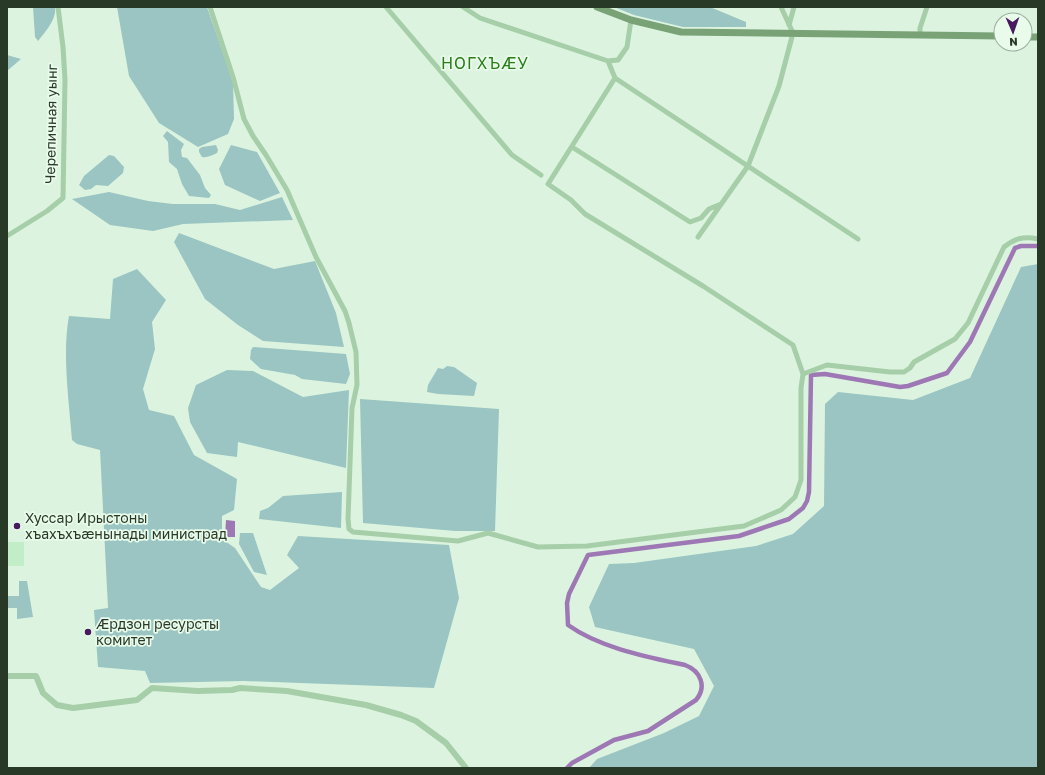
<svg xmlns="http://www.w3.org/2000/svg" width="1045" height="775" font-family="'Golos Text',sans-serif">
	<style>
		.green { fill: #9ac5c2 }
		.plaza { fill: #c1eec8 }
		.water { fill: #9e77b5 }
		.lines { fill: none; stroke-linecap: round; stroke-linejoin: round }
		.canal { stroke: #9e77b5; stroke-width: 4.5 }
		.minor { stroke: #a6cea8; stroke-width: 5 }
		.tertiary { stroke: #a6cea8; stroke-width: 6 }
		.secondary { stroke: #79a277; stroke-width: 7 }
		.poi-dot { fill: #47195f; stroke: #e9fbeb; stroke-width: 1.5 }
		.labels { text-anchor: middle; stroke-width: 3.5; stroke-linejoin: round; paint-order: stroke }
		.street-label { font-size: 14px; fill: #293928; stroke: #e9fbeb }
		.poi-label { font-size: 14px; fill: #293928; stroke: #e9fbeb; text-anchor: start }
		.quarter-label { font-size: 16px; letter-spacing: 1px; fill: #297e17; stroke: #e9fbeb }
	</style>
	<rect width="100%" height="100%" fill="#dcf4df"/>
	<!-- green -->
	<path class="green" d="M33 7H55C57 19 45 32 38 41L35 37Z
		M117 7H207L233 82 234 119 228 134 198 147 159 123 129 76Z
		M614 7H710L746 22V27H683L634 15Z
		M7 55 21 59 7 71Z
		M167 131 184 144 181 150 182 157 187 158 200 175 205 188 211 195 209 198 189 196 182 184 177 169 169 162 168 142 163 136Z
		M216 145 218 150 217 153C212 155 208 158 202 157L199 152V149L202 147Z
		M231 145 257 152 280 193 260 201 225 185 219 169Z
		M109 155 114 156 124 167 123 173 108 186 96 185 91 189 85 190 79 185 84 176Z
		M109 192 148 201 173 204H215L240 210 282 197 293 220 183 224 153 231 110 225 72 199Z
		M179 233 274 269 315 261 336 313 344 347 263 341 238 325 205 299 174 242Z
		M1038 264V768H589L597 759 664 733 699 716 714 686 694 649 595 627 589 607 609 564 634 563 756 546 793 534 824 506 825 404 838 392 913 400 970 378 1021 267Z
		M137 269 166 300 152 322 155 349 143 389 149 410 174 416 194 455 237 479 234 510 222 516V539L235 548 261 587 270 590 299 568 287 555 298 536 449 545 459 598 434 688 244 681 150 683 145 671 98 667 94 610 108 608 100 450 77 444 72 440C69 402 62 353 69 316L110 319 113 279Z
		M253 347 346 354 350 374 346 384 302 379 295 375 261 369 250 359 251 350Z
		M447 366 454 367 477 383 474 396 438 394 427 392 428 385 438 368 443 369Z
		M227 370 253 371 303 397 349 390 346 468 238 442 237 457 207 453 190 422 188 408 196 385Z
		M360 399 499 409 495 531H455L363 523Z
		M342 492 341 528 259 519 260 511 268 508 283 496Z
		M240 533H253L267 575 254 572 239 544Z
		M19 581H27L33 617 17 619V608H7V596H19Z"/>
	<!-- plaza -->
	<path class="plaza" d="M7 542H24V566H7Z"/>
	<!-- water -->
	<path class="water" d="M226 520 235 521V537H225Z"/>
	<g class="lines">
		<!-- canal -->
		<path class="canal" d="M567 768 572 763 614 740 648 731 696 700C707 687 701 671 685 665 648 657 600 648 568 625L567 603 569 594 588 555 739 536 789 519 803 508 807 501 809 492 811 375 825 374 900 387 908 386 947 373 970 342 1015 248 1021 246H1038"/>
		<!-- minor -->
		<path class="minor" d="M210 7 233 77 244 119 253 136 266 155 287 190 316 257 345 311 349 323 356 352 357 385 352 408 348 519 349 529 353 532 458 541 488 533 538 547 587 546 744 526 781 510 795 497 801 480V388L803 374 827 365 890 372H904L910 368 914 362 955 339 968 323 1004 247C1015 238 1024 236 1038 239
			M386 7 512 155 541 175
			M463 7 480 18 608 61 618 60 627 47 631 20
			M789 25 794 7
			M920 34V28L927 7
			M608 61 615 78 858 239
			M615 78 548 184 571 200 585 214 703 286 793 345 803 374
			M572 147 690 222 701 218 709 209 721 204
			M7 236 47 211 63 198 65 80 63 47 58 7
			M698 237 748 166 779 86 793 33 781 7"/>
		<!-- tertiary -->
		<path class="tertiary" d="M7 676H36L43 693 57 705 73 708 137 700 152 688 198 691 232 690 240 688 287 691 366 705 401 715 416 721 446 743 466 768"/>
		<!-- secondary -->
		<path class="secondary" d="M597 7 631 20 681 32 1001 36
			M1025 37H1038"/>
	</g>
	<!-- markers -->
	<g class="poi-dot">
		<circle cx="17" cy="526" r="4"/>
		<circle cx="88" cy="632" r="4"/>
	</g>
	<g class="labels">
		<!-- street labels -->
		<g class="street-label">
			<text transform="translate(51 124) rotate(-89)" y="5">Черепичная уынг</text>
		</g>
		<!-- poi labels -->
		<g class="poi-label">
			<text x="25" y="523">Хуссар Ирыстоны<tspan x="25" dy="16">хъахъхъæнынады министрад</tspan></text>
			<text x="96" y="629">Æрдзон ресурсты<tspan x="96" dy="16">комитет</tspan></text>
		</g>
		<!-- quarter labels -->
		<g class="quarter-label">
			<text x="485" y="69">НОГХЪÆУ</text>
		</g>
	</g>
	<!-- border -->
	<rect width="1045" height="775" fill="none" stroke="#293928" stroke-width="16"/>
	<!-- north arrow -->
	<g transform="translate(1013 32) rotate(178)"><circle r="19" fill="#e9fbeb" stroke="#9cad9d"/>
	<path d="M0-3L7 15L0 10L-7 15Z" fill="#47195f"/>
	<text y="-6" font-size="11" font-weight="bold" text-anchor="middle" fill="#293928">N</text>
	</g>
</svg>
